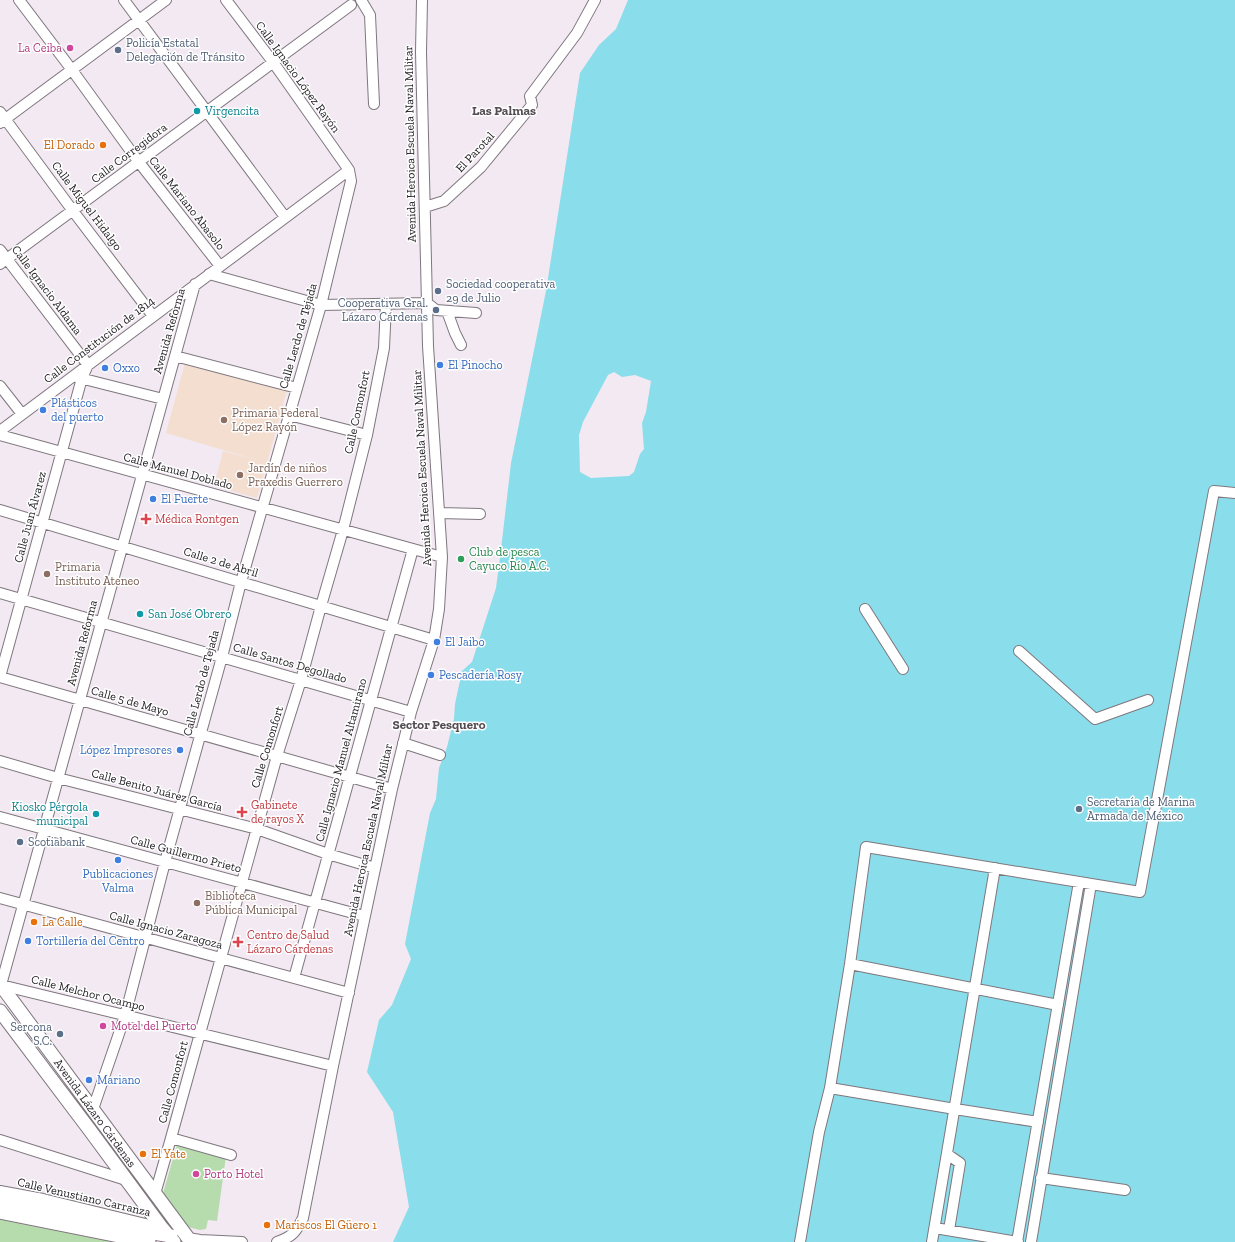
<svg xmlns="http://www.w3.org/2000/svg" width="1235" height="1242" font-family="'Zilla Slab',serif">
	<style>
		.education { fill: #f3ded0 }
		.green { fill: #b6dcad }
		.water { fill: #8addeb; fill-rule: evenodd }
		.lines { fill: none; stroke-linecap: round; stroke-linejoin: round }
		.minor-casing { stroke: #7f777e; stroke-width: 12 }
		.major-casing { stroke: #7f777e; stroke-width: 15 }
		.minor { stroke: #fff; stroke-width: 10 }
		.major { stroke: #fff; stroke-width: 13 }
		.hotel-dot { fill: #d1479c; stroke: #fff; stroke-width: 1.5 }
		.service-dot { fill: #5c6f8a; stroke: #fff; stroke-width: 1.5 }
		.culture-dot { fill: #0f9aa8; stroke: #fff; stroke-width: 1.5 }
		.food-dot { fill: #e8710a; stroke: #fff; stroke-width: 1.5 }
		.shop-dot { fill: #3f7fe0; stroke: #fff; stroke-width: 1.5 }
		.education-dot { fill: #8d6e63; stroke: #fff; stroke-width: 1.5 }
		.health-dot { fill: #e0444e; stroke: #fff; stroke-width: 1.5 }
		.leisure-dot { fill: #2e9e5b; stroke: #fff; stroke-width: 1.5 }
		.labels { text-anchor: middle; stroke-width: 3; stroke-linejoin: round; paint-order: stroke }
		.service-label { font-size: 12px; fill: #4e5e75; stroke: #fff; text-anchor: start }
		.hotel-label { font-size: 12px; fill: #b23c85; stroke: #fff; text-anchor: start }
		.street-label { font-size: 12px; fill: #232023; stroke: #fff }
		.culture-label { font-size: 12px; fill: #0d838f; stroke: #fff; text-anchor: start }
		.food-label { font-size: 12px; fill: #c56008; stroke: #fff; text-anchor: start }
		.shop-label { font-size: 12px; fill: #366cbe; stroke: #fff; text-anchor: start }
		.education-label { font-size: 12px; fill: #785e54; stroke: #fff; text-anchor: start }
		.health-label { font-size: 12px; fill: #be3a42; stroke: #fff; text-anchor: start }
		.leisure-label { font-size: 12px; fill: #27864d; stroke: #fff; text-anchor: start }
		.neighbourhood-label { font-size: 13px; font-weight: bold; fill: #534c53; stroke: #fff }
	</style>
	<rect width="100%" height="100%" fill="#f2e9f2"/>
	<!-- education -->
	<path class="education" d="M185 363 287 390 267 463 166 433Z
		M223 451 267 463 257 498 214 486Z"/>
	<!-- green -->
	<path class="green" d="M178 1141 226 1156 217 1221 208 1220 206 1229 200 1230 188 1227 163 1193Z
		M0 1216 130 1242H0Z"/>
	<!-- water -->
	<path class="water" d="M628 0H1235V1242H393L409 1207 393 1112 367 1072 379 1020 392 1005 411 959 405 944 430 813 436 799 439 768 447 747 454 719 455 704 462 671 472 662 496 588 500 558 511 463 546 291 580 73 599 45 616 29ZM614 372 622 377 635 375 651 381 646 412 642 423 644 449 640 454 634 472 629 476 591 478 580 472 579 435 583 422 608 375Z"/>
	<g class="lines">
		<defs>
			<path id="minor" d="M19 0 72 70 138 161 220 266
				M124 0 285 217
				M361 0 370 15 374 104
				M0 112 73 211 153 316
				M0 123 166 0
				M425 207 444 201 481 167 532 105 530 96 577 33 595 0
				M0 250 88 365 82 378 0 677
				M0 264 351 5
				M209 274 321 305 427 303 436 310 476 313
				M195 284 1 985 333 1066
				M447 311 455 333 461 345
				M175 356 297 388
				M76 377 163 399
				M0 386 22 414
				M289 415 367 435
				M0 431 349 170
				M0 435 442 557
				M0 510 434 640
				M440 513 480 514
				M0 593 411 712
				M865 609 903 669
				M1019 651 1095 719 1148 700
				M0 677 392 789
				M403 743 440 755
				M0 761 58 778 257 829 328 854 375 868
				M0 817 364 916
				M0 898 349 993
				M850 964 1058 1005
				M294 978 413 549
				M830 1088 955 1109 1038 1122
				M93 1109 125 1016 165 862 222 657 241 582 321 305 351 181 349 170 273 62 226 0
				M171 1138 231 1155
				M0 1140 126 1180
				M947 1154 960 1163 949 1230
				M1041 1178 1125 1190
				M0 1191 43 1199 162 1228
				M155 1194 171 1138 277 756 301 680 321 606 343 530 367 435 384 348 386 304
				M935 1228 1018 1242
				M188 1238 200 1240 242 1242
				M277 1242C292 1237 296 1232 303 1218L333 1066 392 789 411 712 434 640 439 609 442 557 428 346 421 52 422 0
				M800 1242 819 1132 830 1088 850 964 866 847 1140 892 1214 491 1235 493
				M932 1242 995 868
				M1017 1242 1079 882
				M1031 1242 1091 884"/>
			<path id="major" d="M0 984 191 1242
				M0 1011 89 1129 162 1228 174 1242
				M0 1200C57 1211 113 1227 171 1236
				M0 1212 149 1242"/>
		</defs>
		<!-- minor casing -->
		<use href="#minor" class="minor-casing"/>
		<!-- major casing -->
		<use href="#major" class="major-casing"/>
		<!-- minor -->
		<use href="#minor" class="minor"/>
		<!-- major -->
		<use href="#major" class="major"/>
	</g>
	<!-- markers -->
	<g class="hotel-dot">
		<circle cx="70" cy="48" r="4"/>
		<circle cx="103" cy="1026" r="4"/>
		<circle cx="196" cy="1174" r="4"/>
	</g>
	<g class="service-dot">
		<circle cx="118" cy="50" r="4"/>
		<circle cx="438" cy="291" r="4"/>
		<circle cx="436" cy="310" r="4"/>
		<circle cx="1079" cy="809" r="4"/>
		<circle cx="20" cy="842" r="4"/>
		<circle cx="60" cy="1034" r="4"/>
	</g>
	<g class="culture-dot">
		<circle cx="197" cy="111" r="4"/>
		<circle cx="140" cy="614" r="4"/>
		<circle cx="96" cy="814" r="4"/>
	</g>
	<g class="food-dot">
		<circle cx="103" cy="145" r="4"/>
		<circle cx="34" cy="922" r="4"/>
		<circle cx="143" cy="1154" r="4"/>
		<circle cx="267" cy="1225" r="4"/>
	</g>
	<g class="shop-dot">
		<circle cx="440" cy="365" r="4"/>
		<circle cx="105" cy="368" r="4"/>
		<circle cx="43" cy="410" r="4"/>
		<circle cx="153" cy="499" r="4"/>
		<circle cx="437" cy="642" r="4"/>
		<circle cx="431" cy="675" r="4"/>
		<circle cx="180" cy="750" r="4"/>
		<circle cx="118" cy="860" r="4"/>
		<circle cx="28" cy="941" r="4"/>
		<circle cx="89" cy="1080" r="4"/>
	</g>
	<g class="education-dot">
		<circle cx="224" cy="420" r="4"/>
		<circle cx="240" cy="475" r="4"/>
		<circle cx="47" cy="574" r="4"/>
		<circle cx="197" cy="903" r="4"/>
	</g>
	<g class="health-dot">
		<path d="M144 513h4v4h4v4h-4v4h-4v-4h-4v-4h4z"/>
		<path d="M240 806h4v4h4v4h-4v4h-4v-4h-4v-4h4z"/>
		<path d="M236 936h4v4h4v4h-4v4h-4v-4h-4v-4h4z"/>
	</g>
	<circle class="leisure-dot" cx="461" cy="559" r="4"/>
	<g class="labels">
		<!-- service labels -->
		<g class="service-label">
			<text x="126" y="47">Policía Estatal<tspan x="126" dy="14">Delegación de Tránsito</tspan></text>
			<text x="446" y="288">Sociedad cooperativa<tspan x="446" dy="14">29 de Julio</tspan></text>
			<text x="428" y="307" text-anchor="end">Cooperativa Gral.<tspan x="428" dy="14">Lázaro Cárdenas</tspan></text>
			<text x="1087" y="806">Secretaría de Marina<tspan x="1087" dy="14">Armada de México</tspan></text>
			<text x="28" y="846">Scotiabank</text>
			<text x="52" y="1031" text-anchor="end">Sercona<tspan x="52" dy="14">S.C.</tspan></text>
		</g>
		<!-- hotel labels -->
		<g class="hotel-label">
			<text x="62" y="52" text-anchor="end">La Ceiba</text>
			<text x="111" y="1030">Motel del Puerto</text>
			<text x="204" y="1178">Porto Hotel</text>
		</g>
		<!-- street labels -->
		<g class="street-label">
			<text transform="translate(298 77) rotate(54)" y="4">Calle Ignacio López Rayón</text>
			<text transform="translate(410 144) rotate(-91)" y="4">Avenida Heroica Escuela Naval Militar</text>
			<text transform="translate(475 152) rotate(-47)" y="4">El Parotal</text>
			<text transform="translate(129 153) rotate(-37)" y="4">Calle Corregidora</text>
			<text transform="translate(187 203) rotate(52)" y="4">Calle Mariano Abasolo</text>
			<text transform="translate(87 206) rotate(53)" y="4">Calle Miguel Hidalgo</text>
			<text transform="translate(47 290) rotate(53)" y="4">Calle Ignacio Aldama</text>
			<text transform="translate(169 331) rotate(-74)" y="4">Avenida Reforma</text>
			<text transform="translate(298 336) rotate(-74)" y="4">Calle Lerdo de Tejada</text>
			<text transform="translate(99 340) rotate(-37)" y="4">Calle Constitución de 1814</text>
			<text transform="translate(357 412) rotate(-78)" y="4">Calle Comonfort</text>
			<text transform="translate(422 468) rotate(-93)" y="4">Avenida Heroica Escuela Naval Militar</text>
			<text transform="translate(178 471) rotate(15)" y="4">Calle Manuel Doblado</text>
			<text transform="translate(30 517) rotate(-75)" y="4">Calle Juan Álvarez</text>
			<text transform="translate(221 562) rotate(17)" y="4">Calle 2 de Abril</text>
			<text transform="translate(82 643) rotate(-75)" y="4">Avenida Reforma</text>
			<text transform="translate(290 663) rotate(16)" y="4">Calle Santos Degollado</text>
			<text transform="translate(201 683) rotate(-75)" y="4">Calle Lerdo de Tejada</text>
			<text transform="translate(130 701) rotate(16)" y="4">Calle 5 de Mayo</text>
			<text transform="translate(267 747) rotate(-73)" y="4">Calle Comonfort</text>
			<text transform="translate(341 760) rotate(-75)" y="4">Calle Ignacio Manuel Altamirano</text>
			<text transform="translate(157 790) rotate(15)" y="4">Calle Benito Juárez García</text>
			<text transform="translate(368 840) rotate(-78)" y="4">Avenida Heroica Escuela Naval Militar</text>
			<text transform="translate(186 854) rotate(15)" y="4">Calle Guillermo Prieto</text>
			<text transform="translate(166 930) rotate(15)" y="4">Calle Ignacio Zaragoza</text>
			<text transform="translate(88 993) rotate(14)" y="4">Calle Melchor Ocampo</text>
			<text transform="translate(173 1082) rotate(-75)" y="4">Calle Comonfort</text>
			<text transform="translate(95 1113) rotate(54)" y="4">Avenida Lázaro Cárdenas</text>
			<text transform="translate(84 1197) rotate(13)" y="4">Calle Venustiano Carranza</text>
		</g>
		<!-- culture labels -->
		<g class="culture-label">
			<text x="205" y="115">Virgencita</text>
			<text x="148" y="618">San José Obrero</text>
			<text x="88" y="811" text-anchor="end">Kiosko Pérgola<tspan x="88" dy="14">municipal</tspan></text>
		</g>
		<!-- food labels -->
		<g class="food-label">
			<text x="95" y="149" text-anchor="end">El Dorado</text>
			<text x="42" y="926">La Calle</text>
			<text x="151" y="1158">El Yate</text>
			<text x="275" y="1229">Mariscos El Güero 1</text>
		</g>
		<!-- shop labels -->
		<g class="shop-label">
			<text x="448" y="369">El Pinocho</text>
			<text x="113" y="372">Oxxo</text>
			<text x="51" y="407">Plásticos<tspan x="51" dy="14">del puerto</tspan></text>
			<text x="161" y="503">El Fuerte</text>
			<text x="445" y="646">El Jaibo</text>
			<text x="439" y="679">Pescadería Rosy</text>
			<text x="172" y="754" text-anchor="end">López Impresores</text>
			<text x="118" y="878" text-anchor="middle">Publicaciones<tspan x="118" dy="14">Valma</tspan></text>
			<text x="36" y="945">Tortillería del Centro</text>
			<text x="97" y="1084">Mariano</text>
		</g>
		<!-- education labels -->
		<g class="education-label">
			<text x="232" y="417">Primaria Federal<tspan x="232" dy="14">López Rayón</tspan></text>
			<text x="248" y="472">Jardín de niños<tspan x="248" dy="14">Praxedis Guerrero</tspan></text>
			<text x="55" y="571">Primaria<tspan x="55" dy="14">Instituto Ateneo</tspan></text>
			<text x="205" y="900">Biblioteca<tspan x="205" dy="14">Pública Municipal</tspan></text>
		</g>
		<!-- health labels -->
		<g class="health-label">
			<text x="155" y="523">Médica Rontgen</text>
			<text x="251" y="809">Gabinete<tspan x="251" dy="14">de rayos X</tspan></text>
			<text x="247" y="939">Centro de Salud<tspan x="247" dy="14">Lázaro Cárdenas</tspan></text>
		</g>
		<!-- leisure labels -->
		<g class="leisure-label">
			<text x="469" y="556">Club de pesca<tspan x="469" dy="14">Cayuco Río A.C.</tspan></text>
		</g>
		<!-- neighbourhood labels -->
		<g class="neighbourhood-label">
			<text x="504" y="115">Las Palmas</text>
			<text x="439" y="729">Sector Pesquero</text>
		</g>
	</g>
</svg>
